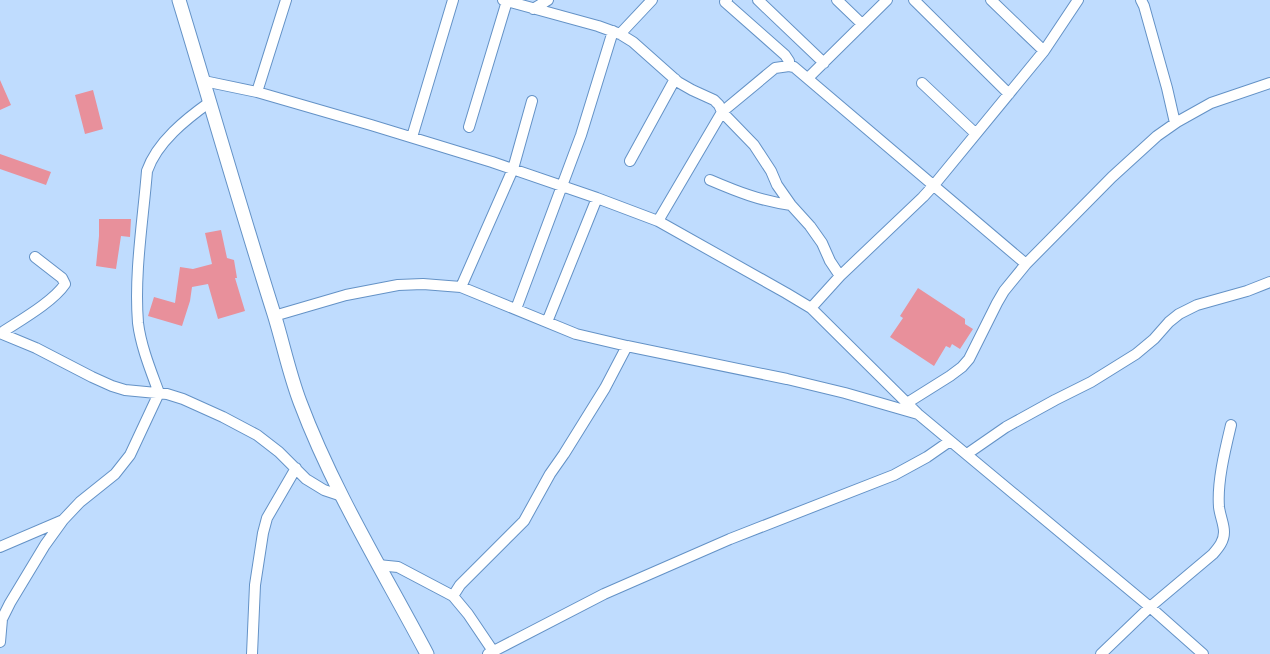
<svg xmlns="http://www.w3.org/2000/svg" width="1270" height="654" font-family="Karla,sans-serif">
	<style>
		.building { fill: #e8909b }
		.lines { fill: none; stroke-linecap: round; stroke-linejoin: round }
		.minor-casing { stroke: #6492c6; stroke-width: 12 }
		.major-casing { stroke: #6492c6; stroke-width: 15 }
		.minor { stroke: #fff; stroke-width: 10 }
		.major { stroke: #fff; stroke-width: 13 }
	</style>
	<rect width="100%" height="100%" fill="#bfdcfe"/>
	<!-- building -->
	<path class="building" d="M0 80 11 105 0 110Z
		M93 90 103 129 85 134 75 95Z
		M0 154 51 172 46 185 0 169Z
		M99 219H131L130 237 121 236 116 269 96 266 99 236Z
		M221 230 227 258 234 260 237 278H235L245 311 218 319 208 284 192 287 190 301 182 326 148 316 154 297 175 303 180 267 193 269 212 264 205 233Z
		M918 288 965 319V324L973 329 960 349 952 344 950 348 946 346 934 366 890 337 903 318 900 316Z"/>
	<g class="lines">
		<defs>
			<path id="minor" d="M503 0 598 26 620 34 633 42 678 82 692 90 714 100 719 105 722 112 754 145 771 171 777 185 791 205 810 226 822 243 830 261 840 276
				M727 0 725 2 785 55 789 61V66
				M758 0 824 63
				M837 0 862 24
				M914 0 1009 94
				M991 0 1044 51
				M1141 0 1144 6 1167 88 1175 123
				M533 9 548 0
				M620 34 652 0
				M808 78 887 0
				M204 81 257 92 371 125 492 162 597 198 658 221 786 293 811 308 918 414 1150 607 1203 654
				M922 83 975 133
				M257 92 286 0
				M469 127 507 1
				M412 137 453 0
				M630 161 675 79
				M710 180C738 192 761 201 791 205
				M658 221 722 112 775 68 789 66 794 67 1026 264
				M461 287 513 169 532 101
				M811 308 840 276 923 197 934 185 1044 51 1078 0
				M516 309 581 135 613 31
				M274 316 346 295 398 285 423 284 461 287 576 334 627 346 787 379 845 393 918 414
				M547 322 597 198
				M0 333 36 348 92 377 112 386 125 390 167 394 183 399 223 417 257 435 279 452 306 479 324 490 342 496
				M1 333C19 321 53 302 65 284L62 278 35 257
				M907 403 950 376 962 367 969 359 997 303 1004 291 1026 264 1112 177 1157 136 1177 122 1211 103 1270 83
				M967 454 1006 427 1055 400 1091 382 1136 354 1154 339 1169 322 1179 314 1197 305 1247 291 1270 282
				M0 547 63 520
				M378 565 398 567 453 596 468 614 493 651
				M453 596 460 585 524 521 550 474 564 454 605 388 627 346
				M0 642 2 619 10 603 45 545 63 520 80 502 115 474 130 455 159 393C151 371 141 347 138 323 134 273 143 221 147 171 157 142 186 119 210 102
				M252 654 255 585 263 533 267 518 296 468
				M488 654 604 594 730 539 894 475 927 457 950 441
				M1101 654 1150 607 1213 554C1219 547 1224 541 1224 532 1224 524 1220 516 1219 507 1217 482 1225 450 1231 425"/>
			<path id="major" d="M179 0C211 105 241 210 274 314 283 343 289 373 300 402 333 490 383 571 427 654"/>
		</defs>
		<!-- minor casing -->
		<use href="#minor" class="minor-casing"/>
		<!-- major casing -->
		<use href="#major" class="major-casing"/>
		<!-- minor -->
		<use href="#minor" class="minor"/>
		<!-- major -->
		<use href="#major" class="major"/>
	</g>
</svg>
